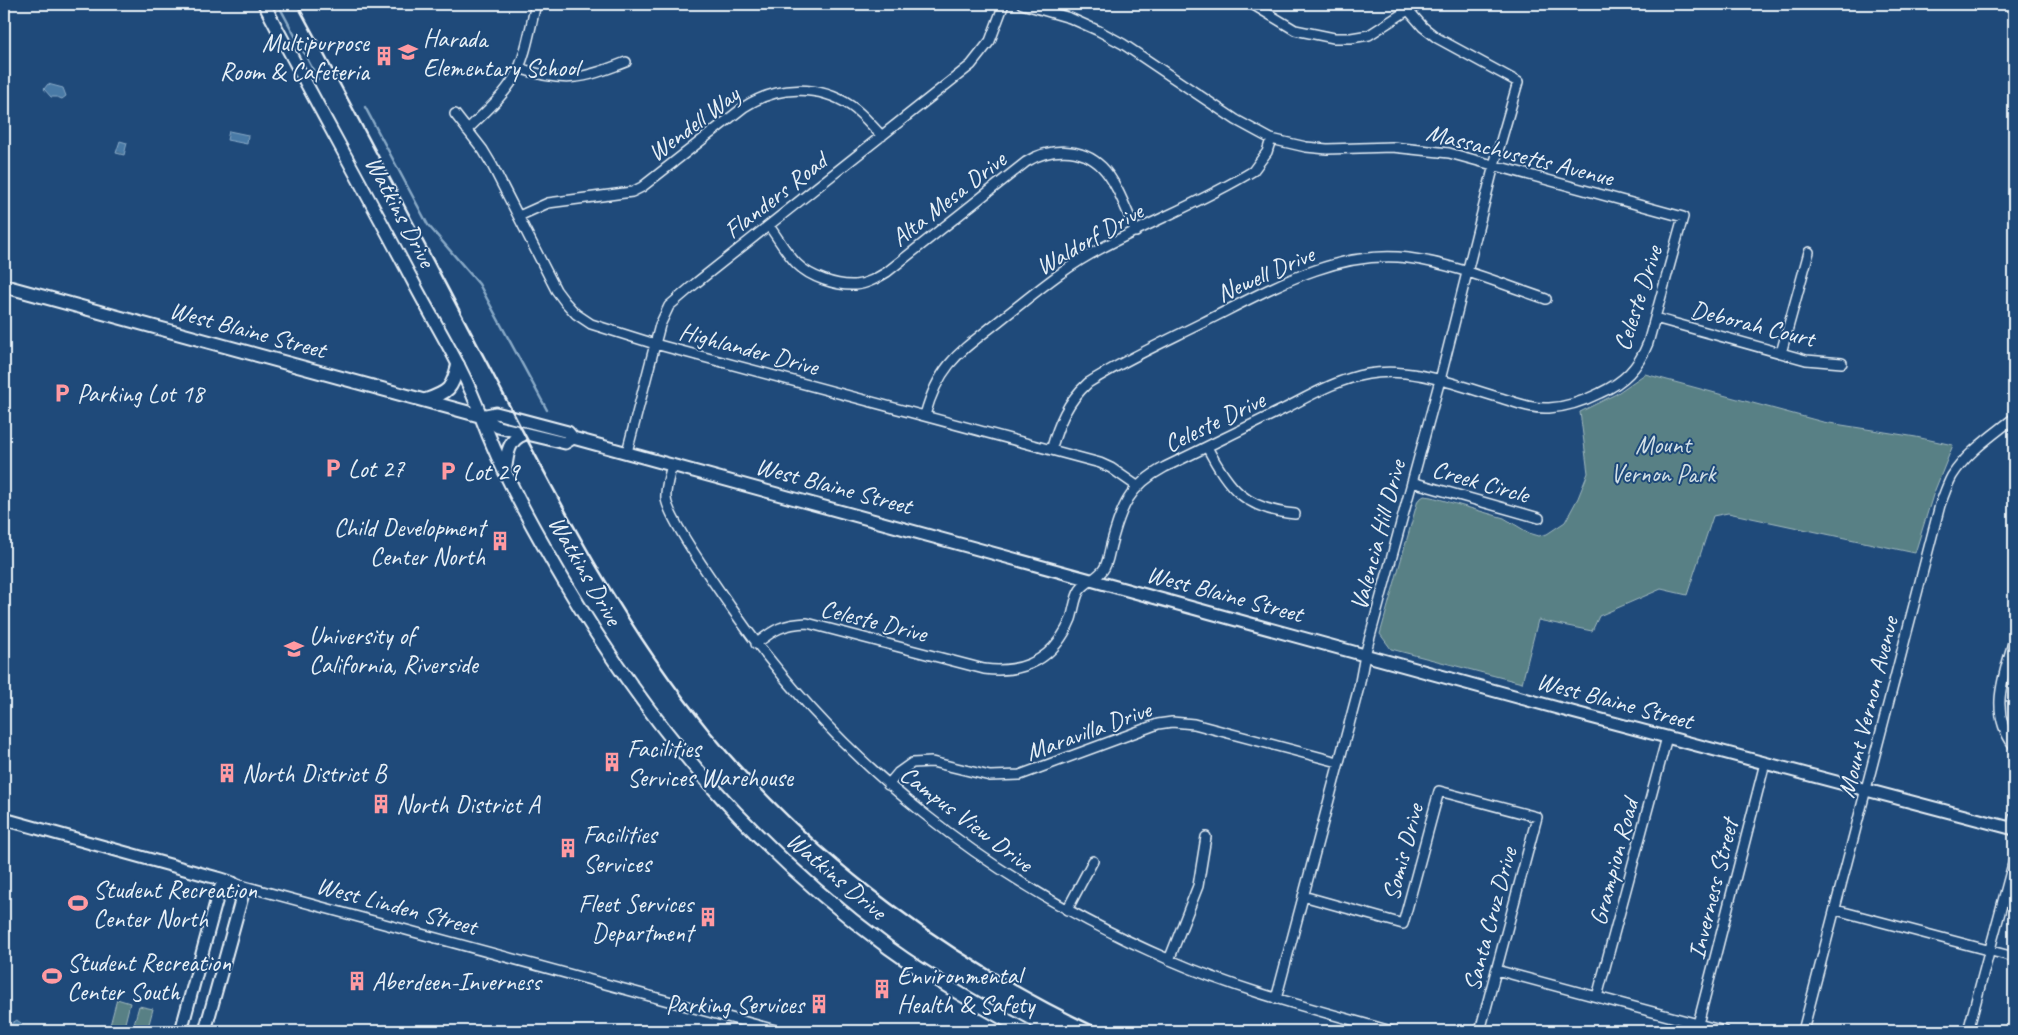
<svg xmlns="http://www.w3.org/2000/svg" width="2018" height="1035" font-family="Caveat,sans-serif">
	<style>
		.green { fill: #598085; stroke: #a0b8be }
		.water { fill: url(#water-ripples); stroke: #89aac7 }
		.lines { fill: none; stroke-linecap: round; stroke-linejoin: round }
		.stream { stroke: #89aac7; stroke-width: 2.5 }
		.minor-casing { stroke: #e8f1f8; stroke-width: 12 }
		.tertiary-casing { stroke: #e8f1f8; stroke-width: 15 }
		.secondary-casing { stroke: #e8f1f8; stroke-width: 16 }
		.minor { stroke: #1f4a7a; stroke-width: 9 }
		.tertiary { stroke: #1f4a7a; stroke-width: 11 }
		.secondary { stroke: #1f4a7a; stroke-width: 12 }
		.rail { stroke: #e8f1f8; stroke-width: 2.5 }
		.labels { text-anchor: middle; stroke-width: 4; stroke-linejoin: round; paint-order: stroke }
		.poi-label { font-size: 25px; fill: #e8f1f8; stroke: #1f4a7a; text-anchor: start }
		.street-label { font-size: 25px; fill: #e8f1f8; stroke: #1f4a7a }
		.park-label { font-size: 25px; fill: #d3e0e7; stroke: #1f4a7a }
	</style>
	<defs>
		<pattern id="water-ripples" width="26" height="14" patternUnits="userSpaceOnUse" patternTransform="scale(1.25)"><rect width="26" height="14" fill="#497aa6"/><path d="M2 4q2-2 4 0t4 0M15 11q2-2 4 0t4 0" fill="none" stroke="#48647d"/></pattern>
	</defs>
	<rect width="100%" height="100%" fill="#1f4a7a"/>
	<filter id="ink" filterUnits="userSpaceOnUse"><feTurbulence type="fractalNoise" baseFrequency=".02" numOctaves="2"/><feDisplacementMap in="SourceGraphic" scale="10" xChannelSelector="R" yChannelSelector="G"/><feConvolveMatrix kernelMatrix="1 2 1 2 8 2 1 2 1" color-interpolation-filters="sRGB"/></filter>
	<g filter="url(#ink)">
		<!-- green -->
		<path class="green" d="M1645 374 1823 422 1916 437 1953 445 1933 495 1915 553 1728 513 1713 516 1687 595 1661 589 1599 616 1592 631 1538 620 1522 683 1391 649 1380 634 1418 500 1424 496 1432 497 1504 518 1529 533 1539 536 1547 534 1565 522 1578 498 1588 473 1580 412 1616 394Z
			M117 999 130 1003 123 1031 109 1029Z
			M139 1006 153 1009 147 1031H132Z"/>
		<!-- water -->
		<path class="water" d="M48 84 63 88 66 96 62 99 57 97H51L44 89Z
			M229 131 248 135 247 144 227 140Z
			M120 141 127 143 124 155 116 153Z
			M17 1020 22 1024 21 1031H10L12 1023Z"/>
		<g class="lines">
			<!-- stream -->
			<path class="stream" d="M278 4 318 79
				M365 107 428 225 479 284 547 410"/>
			<defs>
				<path id="minor" d="M1252 4 1295 30 1334 38H1351L1369 35 1408 10
					M519 68C565 84 582 79 626 62
					M455 114 483 150 492 165 556 290 565 302 576 314 591 324 655 344 1100 463 1111 468 1137 486
					M467 130C483 114 502 98 514 78 526 57 530 28 536 4
					M519 216 548 203 632 192 642 187 744 107C776 86 818 84 851 106 863 114 872 126 882 136
					M769 226C778 238 786 253 797 264 810 277 836 286 855 285 867 284 877 278 887 272L1026 162C1049 148 1081 146 1102 167 1117 182 1127 212 1136 232
					M1655 318 1806 360 1842 363
					M1781 353 1809 252
					M925 415C940 361 962 351 1004 317 1035 293 1065 267 1100 249 1150 222 1204 201 1253 171L1267 152 1271 139
					M1207 447C1229 489 1245 509 1295 514
					M1051 450C1059 423 1067 402 1088 383 1124 360 1164 342 1202 323 1265 292 1334 249 1408 258 1455 264 1501 284 1546 299
					M627 452 660 325 669 306 696 283 971 65 990 41 1004 4
					M672 464C670 475 665 487 666 498 667 517 716 586 730 606 840 766 992 883 1170 960 1241 991 1317 1010 1391 1031
					M1412 482 1539 518
					M2014 639C2004 676 1988 711 2014 746
					M756 644C774 629 784 624 807 623L984 669C1025 674 1055 658 1071 619 1074 610 1075 597 1080 590 1086 582 1097 578 1103 570 1108 564 1109 552 1111 545 1121 507 1129 486 1165 467 1205 448 1244 428 1284 409 1311 395 1338 379 1368 374 1412 366 1459 386 1501 398 1517 403 1532 409 1549 408 1567 407 1584 401 1600 393 1624 382 1638 368 1648 343L1683 217 1449 153 1392 147 1327 149 1306 147 1271 139 1236 120 1123 44 1099 31 1070 18 1022 4
					M888 785 898 773 912 763 932 762 990 776 1020 775 1158 724 1172 722 1194 724 1338 762
					M2011 828 2014 817
					M233 883 779 1031
					M1303 896 1403 924 1439 791 1537 817 1480 1031
					M1067 910 1093 861
					M1836 910 2014 957
					M1169 960 1198 886 1206 837
					M1496 970 1724 1031
					M1597 997 1667 737
					M1276 999 1359 687 1365 655 1440 380 1494 165 1518 82 1437 38 1423 27 1403 4
					M1698 1024 1765 763
					M1803 1031 1940 505C1944 495 1947 485 1952 476 1967 452 1993 435 2014 418
					M1968 1031 2014 860"/>
				<path id="tertiary" d="M264 4C314 100 368 195 418 291 440 332 465 372 481 416
					M481 416 496 413 568 432 573 438 1572 712 2014 829
					M481 416 498 427 565 443 573 438
					M4 819 206 875C219 879 242 881 242 897L205 1031
					M181 1031 219 891 221 887 233 883"/>
				<path id="secondary" d="M4 286 481 416C502 473 533 528 564 581 650 727 752 847 889 948 932 979 979 1005 1026 1031
					M426 400C449 392 452 389 458 365
					M505 470C507 455 508 439 524 434"/>
			</defs>
			<!-- minor casing -->
			<use href="#minor" class="minor-casing"/>
			<!-- tertiary casing -->
			<use href="#tertiary" class="tertiary-casing"/>
			<!-- secondary casing -->
			<use href="#secondary" class="secondary-casing"/>
			<!-- minor -->
			<use href="#minor" class="minor"/>
			<!-- tertiary -->
			<use href="#tertiary" class="tertiary"/>
			<!-- secondary -->
			<use href="#secondary" class="secondary"/>
			<!-- rail -->
			<path class="rail" d="M297 4C364 128 429 253 495 378 559 501 622 625 711 733 817 861 954 961 1104 1031"/>
		</g>
	</g>
	<!-- icons -->
	<defs>
		<symbol id="school-bare" viewBox="-9 -9 18 18"><path d="M0-5L7-2L0 1L-7-2ZM-4 1L0 2.5L4 1V4Q0 6-4 4Z" fill="#ff9aa2" stroke="#1f4a7a" stroke-width="2.5" paint-order="stroke"/></symbol>
		<symbol id="building-bare" viewBox="-9 -9 18 18"><path d="M-4-6H4V6H1V3H-1V6H-4ZM-2.5-4.3h1.7v1.8h-1.7ZM.8-4.3h1.7v1.8H.8ZM-2.5-1h1.7V.8h-1.7ZM.8-1h1.7V.8H.8Z" fill="#ff9aa2" stroke="#1f4a7a" stroke-width="2.5" paint-order="stroke"/></symbol>
		<symbol id="parking-bare" viewBox="-9 -9 18 18"><path d="M-3.5-5.5H1a3.5 3.5 0 0 1 0 7H-1V5.5H-3.5ZM-1-3.4V-.6H.8a1.4 1.4 0 0 0 0-2.8Z" fill="#ff9aa2" stroke="#1f4a7a" stroke-width="2.5" paint-order="stroke"/></symbol>
		<symbol id="university-bare" viewBox="-9 -9 18 18"><path d="M0-5L7-2L0 1L-7-2ZM-4 1L0 2.5L4 1V4Q0 6-4 4Z" fill="#ff9aa2" stroke="#1f4a7a" stroke-width="2.5" paint-order="stroke"/></symbol>
		<symbol id="stadium-bare" viewBox="-9 -9 18 18"><path d="M0-5a6.5 5 0 1 0 0 10a6.5 5 0 1 0 0-10ZM-3.5-1.8h7v3.6h-7Z" fill="#ff9aa2" stroke="#1f4a7a" stroke-width="2.5" paint-order="stroke"/></symbol>
	</defs>
	<g fill-rule="evenodd">
		<use href="#school-bare" x="394" y="38" width="28" height="28"/>
		<use href="#building-bare" x="370" y="42" width="28" height="28"/>
		<use href="#parking-bare" x="48" y="379" width="28" height="28"/>
		<use href="#parking-bare" x="319" y="454" width="28" height="28"/>
		<use href="#parking-bare" x="434" y="457" width="28" height="28"/>
		<use href="#building-bare" x="486" y="527" width="28" height="28"/>
		<use href="#university-bare" x="280" y="635" width="28" height="28"/>
		<use href="#building-bare" x="598" y="748" width="28" height="28"/>
		<use href="#building-bare" x="213" y="759" width="28" height="28"/>
		<use href="#building-bare" x="367" y="790" width="28" height="28"/>
		<use href="#building-bare" x="554" y="834" width="28" height="28"/>
		<use href="#stadium-bare" x="64" y="889" width="28" height="28"/>
		<use href="#building-bare" x="694" y="903" width="28" height="28"/>
		<use href="#stadium-bare" x="38" y="962" width="28" height="28"/>
		<use href="#building-bare" x="343" y="967" width="28" height="28"/>
		<use href="#building-bare" x="868" y="975" width="28" height="28"/>
		<use href="#building-bare" x="805" y="990" width="28" height="28"/>
	</g>
	<g class="labels">
		<!-- poi labels -->
		<g class="poi-label">
			<text x="423" y="47">Harada<tspan x="423" dy="29">Elementary School</tspan></text>
			<text x="369" y="51" text-anchor="end">Multipurpose<tspan x="369" dy="29">Room &amp; Cafeteria</tspan></text>
			<text x="77" y="402">Parking Lot 18</text>
			<text x="348" y="477">Lot 27</text>
			<text x="463" y="480">Lot 29</text>
			<text x="485" y="536" text-anchor="end">Child Development<tspan x="485" dy="29">Center North</tspan></text>
			<text x="309" y="644">University of<tspan x="309" dy="29">California, Riverside</tspan></text>
			<text x="627" y="757">Facilities<tspan x="627" dy="29">Services Warehouse</tspan></text>
			<text x="242" y="782">North District B</text>
			<text x="396" y="813">North District A</text>
			<text x="583" y="843">Facilities<tspan x="583" dy="29">Services</tspan></text>
			<text x="93" y="898">Student Recreation<tspan x="93" dy="29">Center North</tspan></text>
			<text x="693" y="912" text-anchor="end">Fleet Services<tspan x="693" dy="29">Department</tspan></text>
			<text x="67" y="971">Student Recreation<tspan x="67" dy="29">Center South</tspan></text>
			<text x="897" y="984">Environmental<tspan x="897" dy="29">Health &amp; Safety</tspan></text>
			<text x="372" y="990">Aberdeen-Inverness</text>
			<text x="804" y="1013" text-anchor="end">Parking Services</text>
		</g>
		<!-- street labels -->
		<g class="street-label">
			<text transform="translate(693 123) rotate(-37)" y="9">Wendell Way</text>
			<text transform="translate(1520 154) rotate(14)" y="9">Massachusetts Avenue</text>
			<text transform="translate(775 195) rotate(-38)" y="9">Flanders Road</text>
			<text transform="translate(948 198) rotate(-38)" y="9">Alta Mesa Drive</text>
			<text transform="translate(401 211) rotate(62)" y="9">Watkins Drive</text>
			<text transform="translate(1089 238) rotate(-30)" y="9">Waldorf Drive</text>
			<text transform="translate(1265 273) rotate(-24)" y="9">Newell Drive</text>
			<text transform="translate(1637 298) rotate(-72)" y="9">Celeste Drive</text>
			<text transform="translate(1753 323) rotate(14)" y="9">Deborah Court</text>
			<text transform="translate(248 329) rotate(15)" y="9">West Blaine Street</text>
			<text transform="translate(749 348) rotate(15)" y="9">Highlander Drive</text>
			<text transform="translate(1214 421) rotate(-26)" y="9">Celeste Drive</text>
			<text transform="translate(1481 481) rotate(16)" y="9">Creek Circle</text>
			<text transform="translate(834 485) rotate(15)" y="9">West Blaine Street</text>
			<text transform="translate(1377 535) rotate(-75)" y="9">Valencia Hill Drive</text>
			<text transform="translate(586 570) rotate(60)" y="9">Watkins Drive</text>
			<text transform="translate(1225 593) rotate(15)" y="9">West Blaine Street</text>
			<text transform="translate(874 620) rotate(14)" y="9">Celeste Drive</text>
			<text transform="translate(1615 700) rotate(15)" y="9">West Blaine Street</text>
			<text transform="translate(1867 707) rotate(-76)" y="9">Mount Vernon Avenue</text>
			<text transform="translate(1088 730) rotate(-20)" y="9">Maravilla Drive</text>
			<text transform="translate(967 818) rotate(37)" y="9">Campus View Drive</text>
			<text transform="translate(1402 852) rotate(-75)" y="9">Somis Drive</text>
			<text transform="translate(1613 862) rotate(-75)" y="9">Grampion Road</text>
			<text transform="translate(837 875) rotate(40)" y="9">Watkins Drive</text>
			<text transform="translate(1712 889) rotate(-76)" y="9">Inverness Street</text>
			<text transform="translate(397 905) rotate(15)" y="9">West Linden Street</text>
			<text transform="translate(1489 919) rotate(-75)" y="9">Santa Cruz Drive</text>
		</g>
		<!-- park labels -->
		<g class="park-label">
			<text x="1663" y="453">Mount<tspan x="1663" dy="29">Vernon Park</tspan></text>
		</g>
	</g>
	<!-- margin -->
	<rect width="2018" height="1035" fill="none" stroke="#1f4a7a" stroke-width="20"/>
	<rect x="10" y="10" width="1998" height="1015" fill="none" stroke="#e8f1f8" stroke-width="2" filter="url(#ink)"/>
</svg>
